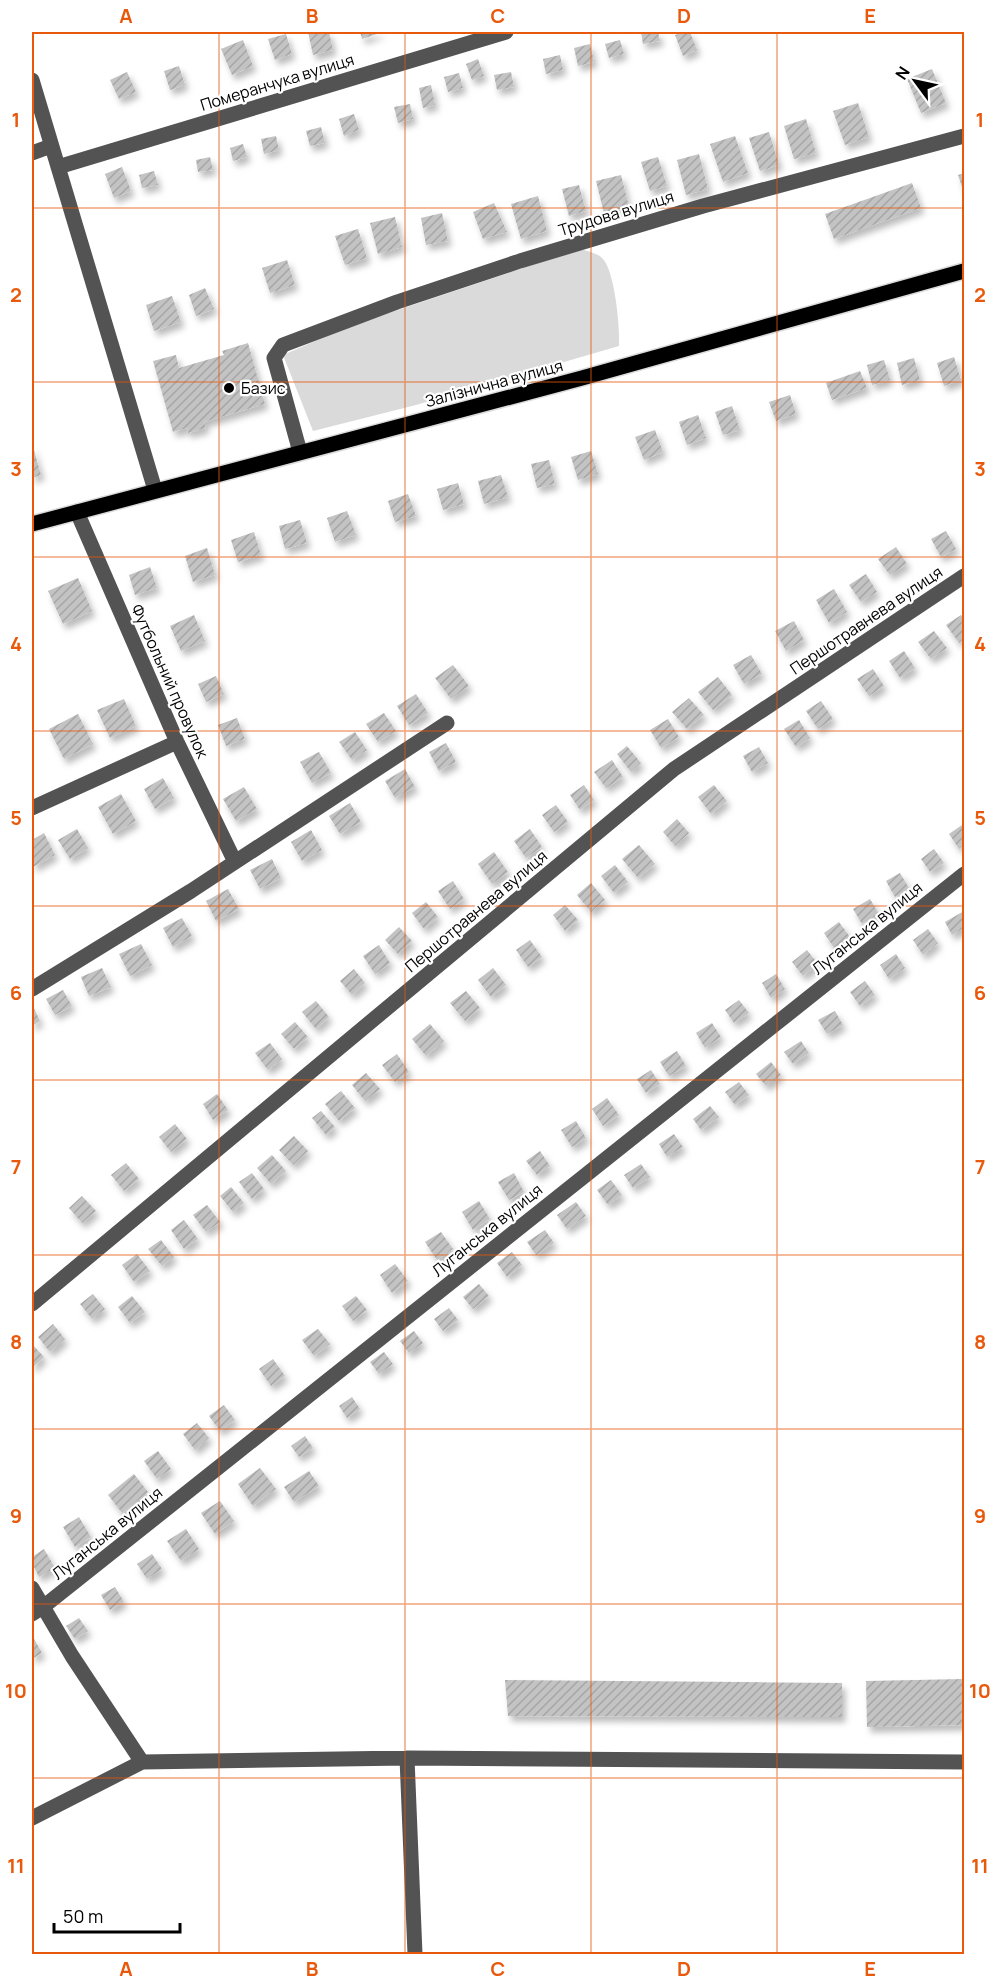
<svg xmlns="http://www.w3.org/2000/svg" width="996" height="1986" font-family="Manrope,sans-serif">
	<style>
		.grass { fill: #dadada }
		.building { fill: url(#building-hatch); filter: url(#shadow) }
		.lines { fill: none; stroke-linecap: round; stroke-linejoin: round }
		.major-casing { stroke: #dbdbdb; stroke-width: 18 }
		.minor { stroke: #535353; stroke-width: 15 }
		.major { stroke: #000; stroke-width: 15 }
		.grid { fill: none; stroke: #e8590c; stroke-width: 1.5; stroke-opacity: 0.55 }
		.poi-dot { fill: #000; stroke: #fff; stroke-width: 2 }
		.labels { text-anchor: middle; stroke-width: 4.5; stroke-linejoin: round; paint-order: stroke }
		.street-label { font-size: 16px; fill: #000; stroke: #fff }
		.poi-label { font-size: 16px; fill: #000; stroke: #fff; text-anchor: start }
		.neatline { fill: none; stroke: #e8590c; stroke-width: 2 }
		.grid-label { font-size: 20px; text-anchor: middle; font-weight: bold; fill: #e8590c }
	</style>
	<defs>
		<pattern id="building-hatch" width="6" height="6" patternUnits="userSpaceOnUse" patternTransform="scale(1.5)"><rect width="6" height="6" fill="#c3c3c3"/><path d="M-1 1l2-2M0 6l6-6M5 7l2-2" fill="none" stroke="#a6a6a6"/></pattern>
		<filter id="shadow"><feDropShadow dx="3.5" dy="5.5" stdDeviation="3" flood-color="#0004"/></filter>
	</defs>
	<rect width="100%" height="100%" fill="#fff"/>
	<!-- grass -->
	<path class="grass" d="M580 249C587 251 597 253 602 258 615 270 620 328 619 346L416 405 313 431 283 355 350 326Z"/>
	<!-- building -->
	<path class="building" d="M308 32H329L333 50 313 55Z
		M360 32H383L362 39Z
		M641 32H658L660 41 643 44Z
		M685 32H690L697 50 683 56 675 35Z
		M286 34 292 54 275 60 268 39Z
		M243 40 253 66 232 75 221 49Z
		M620 40 624 54 609 58 605 44Z
		M590 44 594 62 578 66 574 48Z
		M560 55 563 70 546 74 543 59Z
		M478 59 484 76 472 80 466 64Z
		M179 66 185 85 170 90 164 71Z
		M932 69 946 103 921 113 907 79Z
		M127 72 136 92 119 99 110 80Z
		M511 72 514 87 497 90 494 75Z
		M459 73 463 88 448 92 444 77Z
		M431 85 435 105 423 108 419 88Z
		M858 103 869 137 845 145 833 111Z
		M410 104 413 119 398 123 394 107Z
		M354 114 359 130 344 136 339 119Z
		M806 119 816 153 794 159 784 126Z
		M321 127 325 143 310 146 306 131Z
		M769 132 779 165 760 171 749 138Z
		M276 136 279 150 264 154 261 139Z
		M735 136 748 173 723 182 710 144Z
		M243 144 247 157 233 161 230 148Z
		M699 154 708 189 686 195 677 160Z
		M210 157 213 170 198 172 196 160Z
		M658 157 667 186 650 191 641 162Z
		M122 167 131 191 114 198 105 174Z
		M154 171 158 185 142 188 139 175Z
		M964 173V193L958 175Z
		M621 175 629 207 604 213 596 181Z
		M912 183 921 208 834 239 825 214Z
		M579 185 586 211 569 216 562 189Z
		M538 196 547 231 521 239 511 204Z
		M494 203 507 232 483 239 473 212Z
		M442 213 448 241 426 245 421 218Z
		M395 217 402 247 378 254 370 223Z
		M358 229 367 258 345 265 335 236Z
		M287 260 295 285 270 293 262 268Z
		M205 288 214 309 196 316 189 295Z
		M172 296 181 322 154 331 146 305Z
		M248 343 265 404 204 422 206 428 188 433 187 428 173 432 153 361 176 355 179 368 224 355 222 351Z
		M954 357 961 380 944 386 937 363Z
		M914 358 920 380 902 385 897 363Z
		M884 360 890 380 872 385 867 365Z
		M860 371 867 388 832 400 826 383Z
		M790 395 796 414 776 421 769 402Z
		M732 406 740 430 723 435 715 412Z
		M698 415 706 438 687 445 679 422Z
		M655 430 663 452 644 460 635 437Z
		M32 443 41 475 32 478Z
		M591 451 598 474 578 480 571 457Z
		M549 460 555 484 537 488 531 464Z
		M501 475 508 497 484 504 478 481Z
		M458 483 464 504 443 510 437 489Z
		M408 494 416 516 395 522 388 501Z
		M347 511 356 535 335 542 327 518Z
		M300 520 307 543 285 549 279 526Z
		M946 531 956 549 941 557 931 539Z
		M254 532 261 555 238 562 231 540Z
		M896 547 907 564 890 575 878 559Z
		M207 548 215 575 193 582 185 556Z
		M150 567 157 588 135 595 129 575Z
		M866 574 877 592 861 602 849 585Z
		M78 578 92 611 63 624 48 591Z
		M834 589 847 612 829 623 816 600Z
		M194 615 205 641 181 651 170 626Z
		M961 615 964 619V639L959 643 946 625Z
		M794 621 804 640 786 651 775 631Z
		M934 631 947 648 931 659 918 642Z
		M904 651 915 668 900 678 889 661Z
		M751 655 762 674 744 684 733 665Z
		M453 665 469 686 451 699 435 678Z
		M873 669 884 686 869 696 857 679Z
		M216 676 224 694 206 702 198 684Z
		M718 677 732 695 713 710 698 692Z
		M416 694 428 713 409 725 397 706Z
		M689 698 704 715 687 729 672 712Z
		M124 699 136 726 110 738 97 710Z
		M821 701 833 719 818 729 806 711Z
		M384 713 396 731 378 742 366 724Z
		M78 714 93 744 64 759 49 729Z
		M237 718 245 739 226 746 218 725Z
		M668 719 679 737 661 748 650 730Z
		M799 720 810 738 796 747 784 729Z
		M355 732 367 750 352 760 339 742Z
		M446 743 456 762 439 771 429 752Z
		M627 746 641 763 631 772 617 754Z
		M759 747 768 763 752 772 743 756Z
		M319 752 331 773 312 783 300 762Z
		M612 760 623 777 606 788 594 772Z
		M405 769 415 787 395 798 385 781Z
		M163 778 174 798 155 809 144 789Z
		M584 785 594 800 580 810 570 795Z
		M714 785 727 801 711 814 698 797Z
		M244 787 257 809 236 821 223 799Z
		M121 794 136 821 113 834 98 807Z
		M350 803 361 822 340 834 329 816Z
		M556 805 568 822 554 832 542 815Z
		M677 819 689 833 675 846 663 832Z
		M962 825 964 828V845L959 849 949 834Z
		M77 829 88 848 70 859 58 840Z
		M530 829 542 847 526 858 514 841Z
		M311 830 322 850 302 861 291 842Z
		M44 833 55 855 33 867 32 840Z
		M639 845 655 864 638 878 622 859Z
		M934 849 944 863 930 872 921 859Z
		M494 852 508 872 492 884 478 864Z
		M272 859 281 878 260 889 250 870Z
		M615 865 628 882 614 893 601 876Z
		M900 873 909 888 895 897 886 881Z
		M453 881 464 899 450 909 438 891Z
		M591 883 605 900 591 912 577 895Z
		M228 889 239 909 216 921 206 901Z
		M870 899 879 914 862 924 853 909Z
		M426 902 438 917 424 929 412 913Z
		M565 905 578 920 565 931 553 915Z
		M964 911V928L952 935 945 922Z
		M182 918 192 936 173 947 163 928Z
		M839 922 850 937 834 948 824 933Z
		M399 927 412 941 398 954 385 940Z
		M928 929 938 943 923 955 913 940Z
		M530 940 542 957 528 967 516 950Z
		M141 944 152 965 130 976 119 954Z
		M379 945 390 963 375 974 363 956Z
		M807 950 818 964 803 976 792 962Z
		M896 954 905 968 889 979 880 965Z
		M102 968 111 987 89 996 81 977Z
		M493 968 506 985 491 997 478 980Z
		M354 969 365 983 352 995 340 981Z
		M776 974 785 989 771 998 762 983Z
		M865 981 875 995 860 1006 850 992Z
		M63 990 72 1006 55 1015 46 999Z
		M466 991 480 1008 465 1021 450 1003Z
		M739 1000 749 1013 734 1023 725 1010Z
		M316 1001 329 1017 316 1029 302 1012Z
		M32 1004 40 1021 32 1026Z
		M835 1011 843 1025 827 1034 818 1020Z
		M295 1022 308 1037 294 1049 281 1034Z
		M712 1023 721 1037 705 1048 696 1033Z
		M430 1024 444 1041 426 1056 412 1039Z
		M801 1041 809 1053 793 1064 784 1052Z
		M270 1043 282 1059 268 1070 255 1053Z
		M677 1051 686 1066 669 1076 660 1062Z
		M397 1054 409 1072 395 1082 382 1065Z
		M771 1062 781 1075 766 1086 756 1074Z
		M651 1070 660 1084 646 1093 637 1079Z
		M366 1073 380 1089 365 1101 352 1085Z
		M739 1082 749 1095 735 1105 725 1092Z
		M341 1091 355 1108 339 1121 325 1104Z
		M217 1094 228 1110 213 1120 203 1104Z
		M607 1098 619 1115 603 1126 592 1109Z
		M710 1106 719 1117 701 1130 693 1119Z
		M321 1111 335 1127 326 1135 312 1118Z
		M576 1121 586 1138 572 1147 561 1130Z
		M175 1124 187 1139 171 1152 159 1137Z
		M674 1134 683 1147 667 1157 659 1144Z
		M294 1136 308 1151 293 1165 279 1150Z
		M540 1151 550 1166 537 1175 526 1161Z
		M272 1155 286 1171 271 1184 257 1168Z
		M126 1163 139 1179 124 1191 111 1175Z
		M641 1164 650 1177 633 1188 624 1175Z
		M252 1173 264 1189 252 1199 239 1182Z
		M514 1173 524 1192 509 1200 498 1182Z
		M611 1180 622 1195 608 1205 597 1190Z
		M231 1187 244 1203 233 1212 220 1196Z
		M82 1196 96 1211 82 1223 69 1208Z
		M479 1201 490 1219 473 1230 462 1212Z
		M576 1202 586 1216 567 1229 557 1215Z
		M207 1205 220 1222 206 1232 193 1215Z
		M184 1220 198 1239 184 1249 171 1230Z
		M545 1230 554 1243 536 1255 527 1242Z
		M441 1232 453 1249 437 1260 425 1242Z
		M161 1240 174 1257 162 1266 148 1249Z
		M512 1252 522 1265 507 1277 497 1263Z
		M137 1254 150 1271 134 1282 122 1265Z
		M395 1264 408 1281 392 1293 380 1275Z
		M479 1284 489 1296 473 1309 463 1297Z
		M93 1294 105 1309 92 1319 80 1304Z
		M132 1296 145 1312 130 1323 118 1307Z
		M356 1296 367 1310 353 1321 342 1306Z
		M449 1308 458 1320 443 1331 434 1319Z
		M53 1324 65 1339 50 1352 38 1337Z
		M318 1329 330 1344 314 1356 302 1340Z
		M414 1331 423 1343 409 1353 400 1341Z
		M32 1344 44 1357 32 1368Z
		M384 1352 393 1364 379 1374 370 1362Z
		M273 1359 285 1376 271 1386 259 1369Z
		M352 1397 360 1409 347 1418 339 1406Z
		M224 1405 235 1420 220 1431 209 1416Z
		M197 1423 209 1438 195 1450 183 1434Z
		M305 1436 313 1448 299 1457 291 1446Z
		M158 1451 171 1469 157 1479 144 1461Z
		M260 1468 276 1489 253 1506 238 1484Z
		M309 1471 319 1486 294 1502 284 1487Z
		M134 1474 148 1492 122 1513 108 1495Z
		M220 1501 234 1521 215 1534 201 1513Z
		M79 1517 91 1537 75 1547 63 1527Z
		M186 1529 199 1549 181 1561 167 1541Z
		M44 1549 55 1568 39 1577 32 1563V1557Z
		M152 1554 162 1569 147 1579 137 1564Z
		M115 1587 124 1602 110 1610 101 1595Z
		M79 1618 88 1631 75 1639 66 1626Z
		M32 1637H33L42 1653 32 1659Z
		M964 1679V1725L867 1727 866 1681Z
		M505 1680 842 1683V1717L508 1716Z"/>
	<g class="lines">
		<defs>
			<path id="major" d="M32 524 582 378 964 271"/>
		</defs>
		<!-- major casing -->
		<use href="#major" class="major-casing"/>
		<!-- minor -->
		<path class="minor" d="M32 80 155 490
			M32 153 51 146
			M58 167 506 32
			M300 452 274 358 283 345 397 302 520 261 703 206 964 136
			M77 512 177 742 235 862
			M32 808 177 742
			M32 989 191 891 447 723
			M32 1304 674 769 964 576
			M32 1588 72 1656 142 1762
			M32 1614 43 1607 964 874
			M32 1818 142 1762 407 1758
			M415 1954 407 1758 964 1762"/>
		<!-- major -->
		<use href="#major" class="major"/>
	</g>
	<!-- grid -->
	<path class="grid" d="M219 32V1954M405 32V1954M591 32V1954M777 32V1954M32 208H964M32 382H964M32 557H964M32 731H964M32 906H964M32 1080H964M32 1255H964M32 1429H964M32 1604H964M32 1778H964"/>
	<!-- markers -->
	<circle class="poi-dot" cx="229" cy="388" r="6"/>
	<g class="labels">
		<!-- street labels -->
		<g class="street-label">
			<text transform="translate(277 82) rotate(-17)" y="6">Померанчука вулиця</text>
			<text transform="translate(616 213) rotate(-17)" y="6">Трудова вулиця</text>
			<text transform="translate(494 383) rotate(-15)" y="6">Залізнична вулиця</text>
			<text transform="translate(866 620) rotate(-34)" y="6">Першотравнева вулиця</text>
			<text transform="translate(170 681) rotate(66)" y="6">Футбольний провулок</text>
			<text transform="translate(476 911) rotate(-40)" y="6">Першотравнева вулиця</text>
			<text transform="translate(867 928) rotate(-39)" y="6">Луганська вулиця</text>
			<text transform="translate(487 1230) rotate(-39)" y="6">Луганська вулиця</text>
			<text transform="translate(107 1533) rotate(-39)" y="6">Луганська вулиця</text>
		</g>
		<!-- poi labels -->
		<g class="poi-label">
			<text x="241" y="394">Базис</text>
		</g>
	</g>
	<!-- border -->
	<rect width="996" height="1986" fill="none" stroke="#ffffff" stroke-width="66"/>
	<!-- north arrow -->
	<g transform="translate(915 81) rotate(303)" stroke="#ffffff" stroke-width="4.5" paint-order="stroke">
	<path d="M0-4.5L10 22L0 15L-10 22Z" fill="#000000"/>
	<text y="-9" font-size="16" font-weight="bold" text-anchor="middle" fill="#000000">N</text>
	</g>
	<!-- scale -->
	<path d="M54 1923v9h126v-9" fill="none" stroke="#000000" stroke-width="3"/>
	<text x="63" y="1923" font-size="18" fill="#000000" stroke="#ffffff" stroke-width="4.5" paint-order="stroke">50 m</text>
	<rect x="33" y="33" width="930" height="1920" class="neatline"/>
	<g class="grid-label">
		<text x="126" y="23">A</text>
		<text x="312" y="23">B</text>
		<text x="498" y="23">C</text>
		<text x="684" y="23">D</text>
		<text x="870" y="23">E</text>
		<text x="16" y="127">1</text>
		<text x="980" y="127">1</text>
		<text x="16" y="302">2</text>
		<text x="980" y="302">2</text>
		<text x="16" y="476">3</text>
		<text x="980" y="476">3</text>
		<text x="16" y="651">4</text>
		<text x="980" y="651">4</text>
		<text x="16" y="825">5</text>
		<text x="980" y="825">5</text>
		<text x="16" y="1000">6</text>
		<text x="980" y="1000">6</text>
		<text x="16" y="1174">7</text>
		<text x="980" y="1174">7</text>
		<text x="16" y="1349">8</text>
		<text x="980" y="1349">8</text>
		<text x="16" y="1523">9</text>
		<text x="980" y="1523">9</text>
		<text x="16" y="1698">10</text>
		<text x="980" y="1698">10</text>
		<text x="16" y="1873">11</text>
		<text x="980" y="1873">11</text>
		<text x="126" y="1976">A</text>
		<text x="312" y="1976">B</text>
		<text x="498" y="1976">C</text>
		<text x="684" y="1976">D</text>
		<text x="870" y="1976">E</text>
	</g>
</svg>
